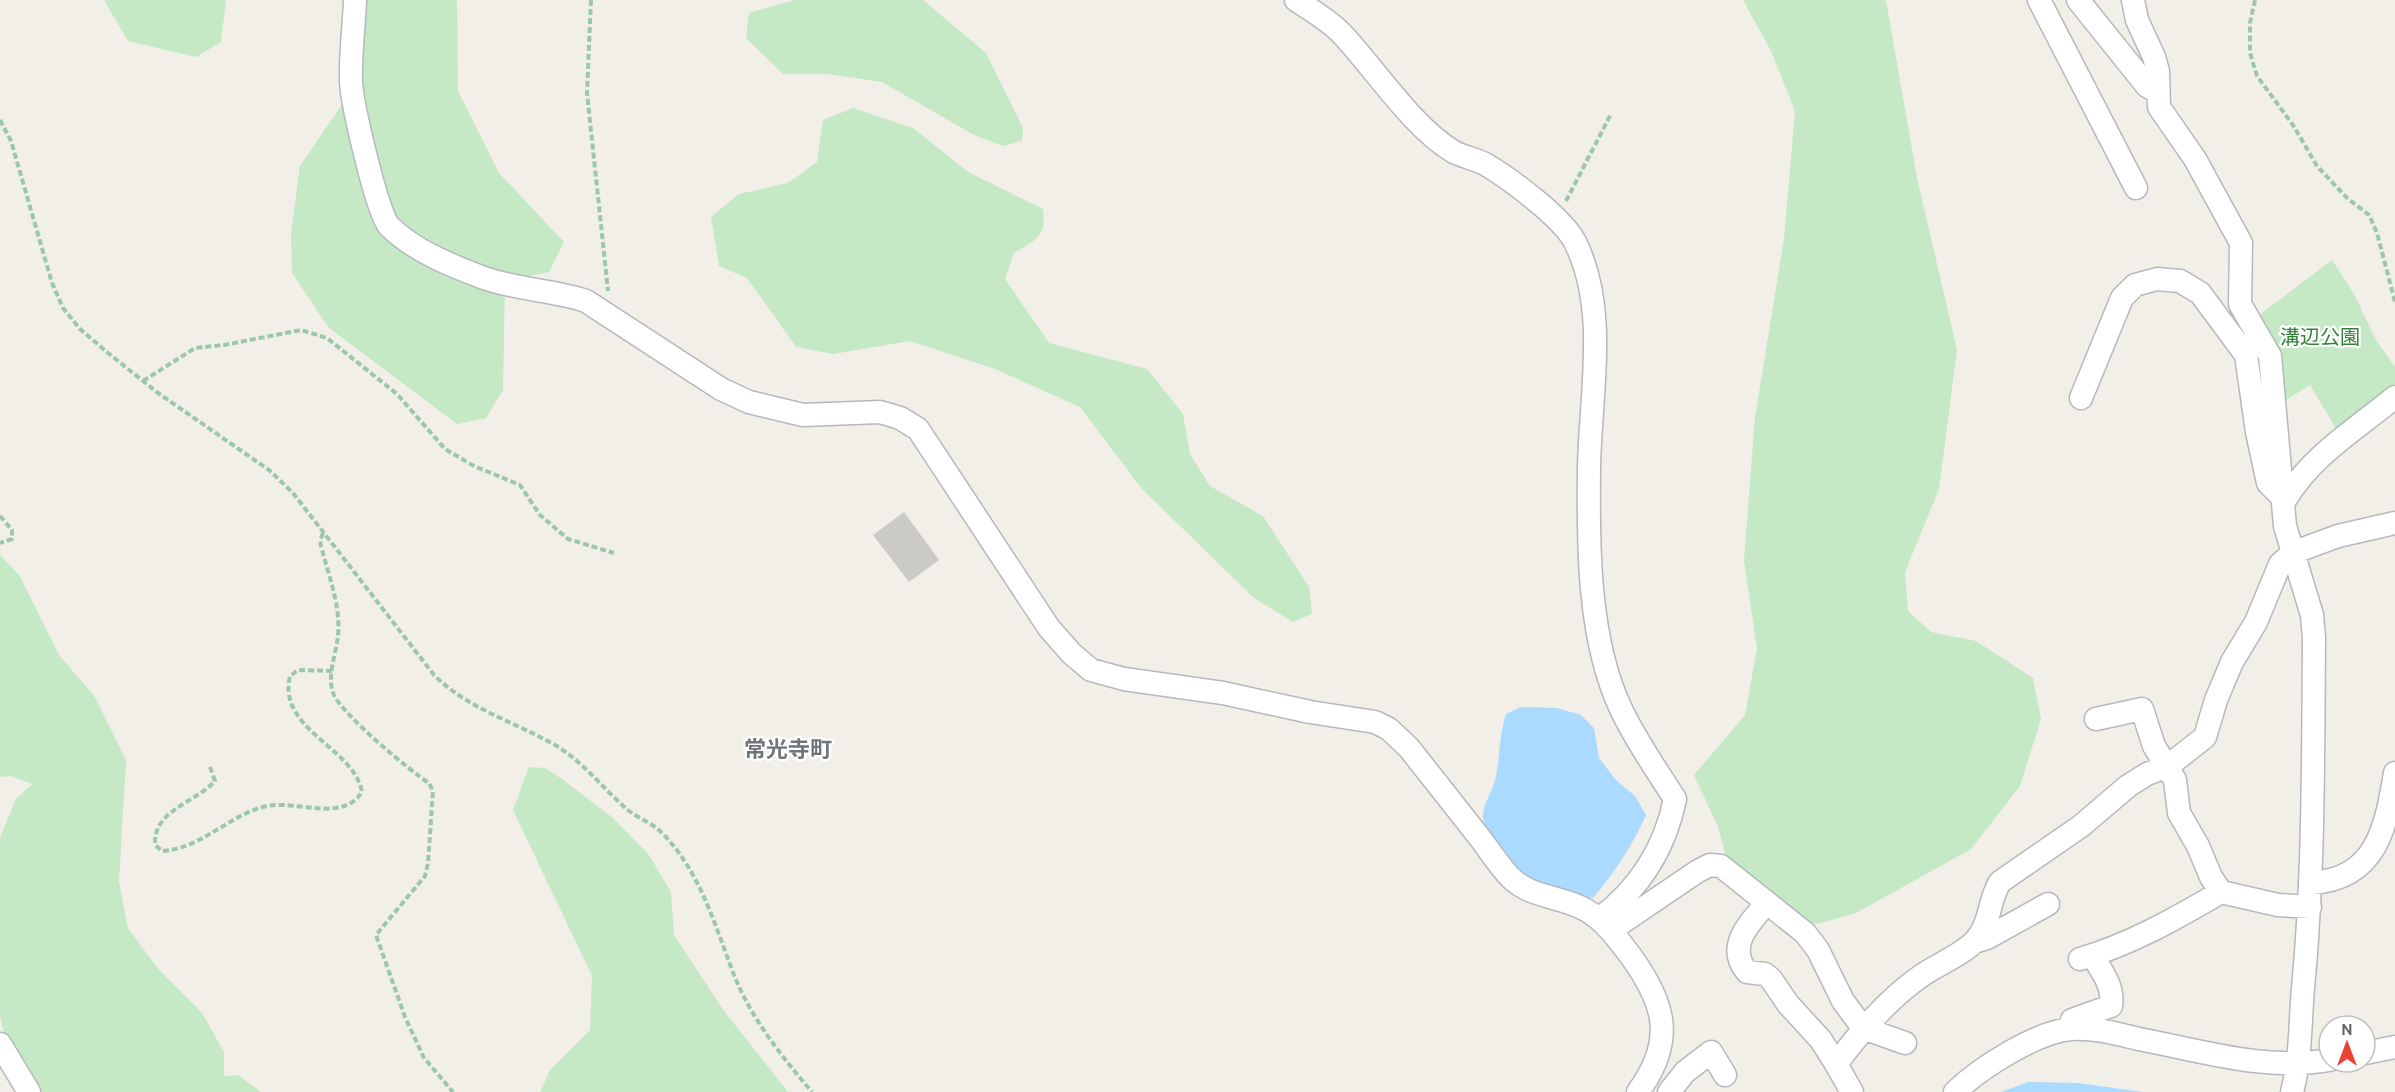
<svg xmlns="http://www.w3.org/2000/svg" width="2395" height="1092" font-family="Cabin,'Noto Sans JP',sans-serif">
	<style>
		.green { fill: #c5e8c5 }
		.water { fill: #aadaff }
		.building { fill: #cccac5 }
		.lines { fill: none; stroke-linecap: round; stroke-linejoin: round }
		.minor-casing { stroke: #b5b8bc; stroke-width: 25 }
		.path { stroke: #9cc7a9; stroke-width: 4; stroke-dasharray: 6 3; stroke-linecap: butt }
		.minor { stroke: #fff; stroke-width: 22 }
		.labels { text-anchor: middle; stroke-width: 4.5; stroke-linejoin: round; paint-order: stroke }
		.park-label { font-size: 20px; fill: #348238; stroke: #fff }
		.quarter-label { font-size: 22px; font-weight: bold; fill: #70757a; stroke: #fff }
	</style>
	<rect width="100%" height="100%" fill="#f1efe8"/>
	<!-- green -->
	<path class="green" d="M104 0H226L221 42 196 57 128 41Z
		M365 0H457L458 91 499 173 564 242 549 272 505 282 503 390 486 418 457 424 328 327 292 273 291 233 300 166 362 75Z
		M923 0 986 53 1023 128 1022 141 1003 146 974 135 882 82 827 74H783L746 38 749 13 795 0Z
		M1743 0H1886L1917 178 1957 350 1939 489 1905 572 1908 611 1931 632 1976 641 2033 678 2041 719 2020 786 1971 849 1856 913 1821 923 1804 925 1728 864 1718 827 1694 775 1745 715 1757 649 1744 561 1755 417 1784 239 1795 111 1771 51Z
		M853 108 913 128 968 172 1043 209C1047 237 1035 240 1014 253L1005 279 1049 343 1147 369 1183 414 1190 454 1210 486 1263 516 1309 587 1312 614 1293 622 1254 598 1142 489 1080 407 995 369 910 341 833 354 796 347 747 278 719 266 711 217 739 194 788 183 817 162 823 120Z
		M2332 260 2354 294 2376 340 2395 367V383L2375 406 2338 432 2310 385 2280 404 2254 319Z
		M0 555 20 576 59 655 95 697 126 760 119 882 128 928 159 970 202 1013 224 1052V1076L238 1075 261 1092H37L4 1033 0 1016V837L16 799 32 784 11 776 0 777Z
		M529 767 545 768 562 779 613 818 649 855 671 892 674 935 724 1011 788 1092H540L550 1070 590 1030 592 976 513 810Z"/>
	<!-- water -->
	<path class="water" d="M1521 707 1557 708 1581 715 1594 728 1599 758 1616 780 1635 796 1646 815C1632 846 1615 872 1593 898 1553 887 1509 879 1491 837 1488 831 1483 823 1483 816 1484 801 1493 791 1496 777 1500 754 1499 737 1506 714Z
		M2028 1082 2078 1083 2143 1092H2001Z"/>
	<!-- building -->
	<path class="building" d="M904 512 939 560 909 582 873 535Z"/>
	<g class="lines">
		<defs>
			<path id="minor" d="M355 0C354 27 350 55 351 82 352 103 377 213 389 226 414 251 452 266 484 278 518 290 553 290 586 301L721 389 749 402 803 415 880 412 900 418 918 429 1049 628 1072 654 1091 670 1124 679 1223 693 1310 712 1375 722 1389 729 1409 748C1433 778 1456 808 1480 838 1490 851 1499 866 1511 878 1531 898 1562 896 1586 910 1605 921 1617 938 1630 955 1665 1003 1676 1040 1638 1092
				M1296 0C1311 10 1330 21 1342 34 1375 69 1413 128 1454 152 1464 157 1475 159 1485 164 1509 178 1563 218 1575 242 1609 310 1590 395 1589 469 1588 544 1588 640 1621 709 1636 741 1656 769 1675 799 1665 848 1639 889 1599 919
				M2039 0 2136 188
				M2078 0 2147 86 2157 92
				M2133 0 2137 20 2154 57 2158 71 2159 107 2195 159 2241 243 2240 304 2270 356 2285 526 2312 615 2314 638C2313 755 2314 872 2303 988 2300 1023 2301 1058 2292 1092
				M2081 398 2122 298 2135 285 2157 279 2180 281 2200 293 2246 355 2257 432 2268 483 2280 495
				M2285 500C2312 455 2355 430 2395 397
				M2096 719 2142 709 2154 746 2175 780 2179 813 2198 846 2211 877 2221 892 2278 905 2310 907
				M2311 883C2377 879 2386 827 2395 773
				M1767 903C1751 921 1725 946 1747 972L1765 974 1771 979 1788 1004 1821 1040 1836 1064
				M1611 930 1698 871 1710 865 1721 866 1805 933 1818 950 1843 1001 1863 1028 1905 1043
				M1974 942 1987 938 2048 904
				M2080 959C2131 944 2175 919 2221 892
				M2070 1029 2072 1020 2111 1006C2114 986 2102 972 2092 955
				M0 1044 29 1092
				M2365 1053 2395 1047
				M1669 1092 1685 1072 1711 1052 1725 1075
				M1852 1092 1836 1064C1861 1031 1887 1000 1921 976 1938 964 1962 955 1975 941 1991 924 1988 901 2000 882L2081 826 2128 786 2147 774 2168 766 2205 737 2216 700 2232 662 2256 622 2280 564 2292 553 2338 536 2395 523
				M1955 1092C1980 1068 2036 1032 2071 1029 2094 1027 2117 1034 2139 1039 2202 1051 2265 1071 2329 1060"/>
		</defs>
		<!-- minor casing -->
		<use href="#minor" class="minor-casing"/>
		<!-- path -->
		<path class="path" d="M591 0 587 93 608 291
			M2255 0 2250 23V53L2257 76 2293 125 2317 166 2347 198 2369 215 2377 233 2395 302
			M0 120 11 141 52 283 63 308 80 329 108 353 158 393 269 470 293 493 434 675C468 709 513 721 555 745 584 762 604 790 629 811 640 819 654 824 663 834 701 873 715 926 734 975 751 1018 782 1057 812 1092
			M1566 201 1611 114
			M143 381 195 348 224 345 301 330 327 338 397 394 445 449 474 466 520 485 540 515 568 539 614 553
			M0 516 12 530V539L0 543
			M323 533 320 541C327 573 341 603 338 636 336 654 326 678 334 695 343 715 410 771 429 783L433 791 428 863 425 876 376 935 405 1017 424 1058 453 1092
			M210 767 215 781C195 803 153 810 155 845L162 851C201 849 230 814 267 806 297 800 342 823 362 792 354 747 277 730 290 676L298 670 333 671"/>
		<!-- minor -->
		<use href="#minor" class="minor"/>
	</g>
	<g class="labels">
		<!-- park labels -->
		<g class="park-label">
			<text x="2320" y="344">溝辺公園</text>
		</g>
		<!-- quarter labels -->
		<g class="quarter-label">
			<text x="788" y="757">常光寺町</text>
		</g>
	</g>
	<!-- north arrow -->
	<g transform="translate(2347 1044)"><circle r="28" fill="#ffffff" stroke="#bfc1c3" stroke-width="1.5"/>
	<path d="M0-4.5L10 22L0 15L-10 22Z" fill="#ea4335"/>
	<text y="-9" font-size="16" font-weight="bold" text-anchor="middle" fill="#5f6368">N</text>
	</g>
</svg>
